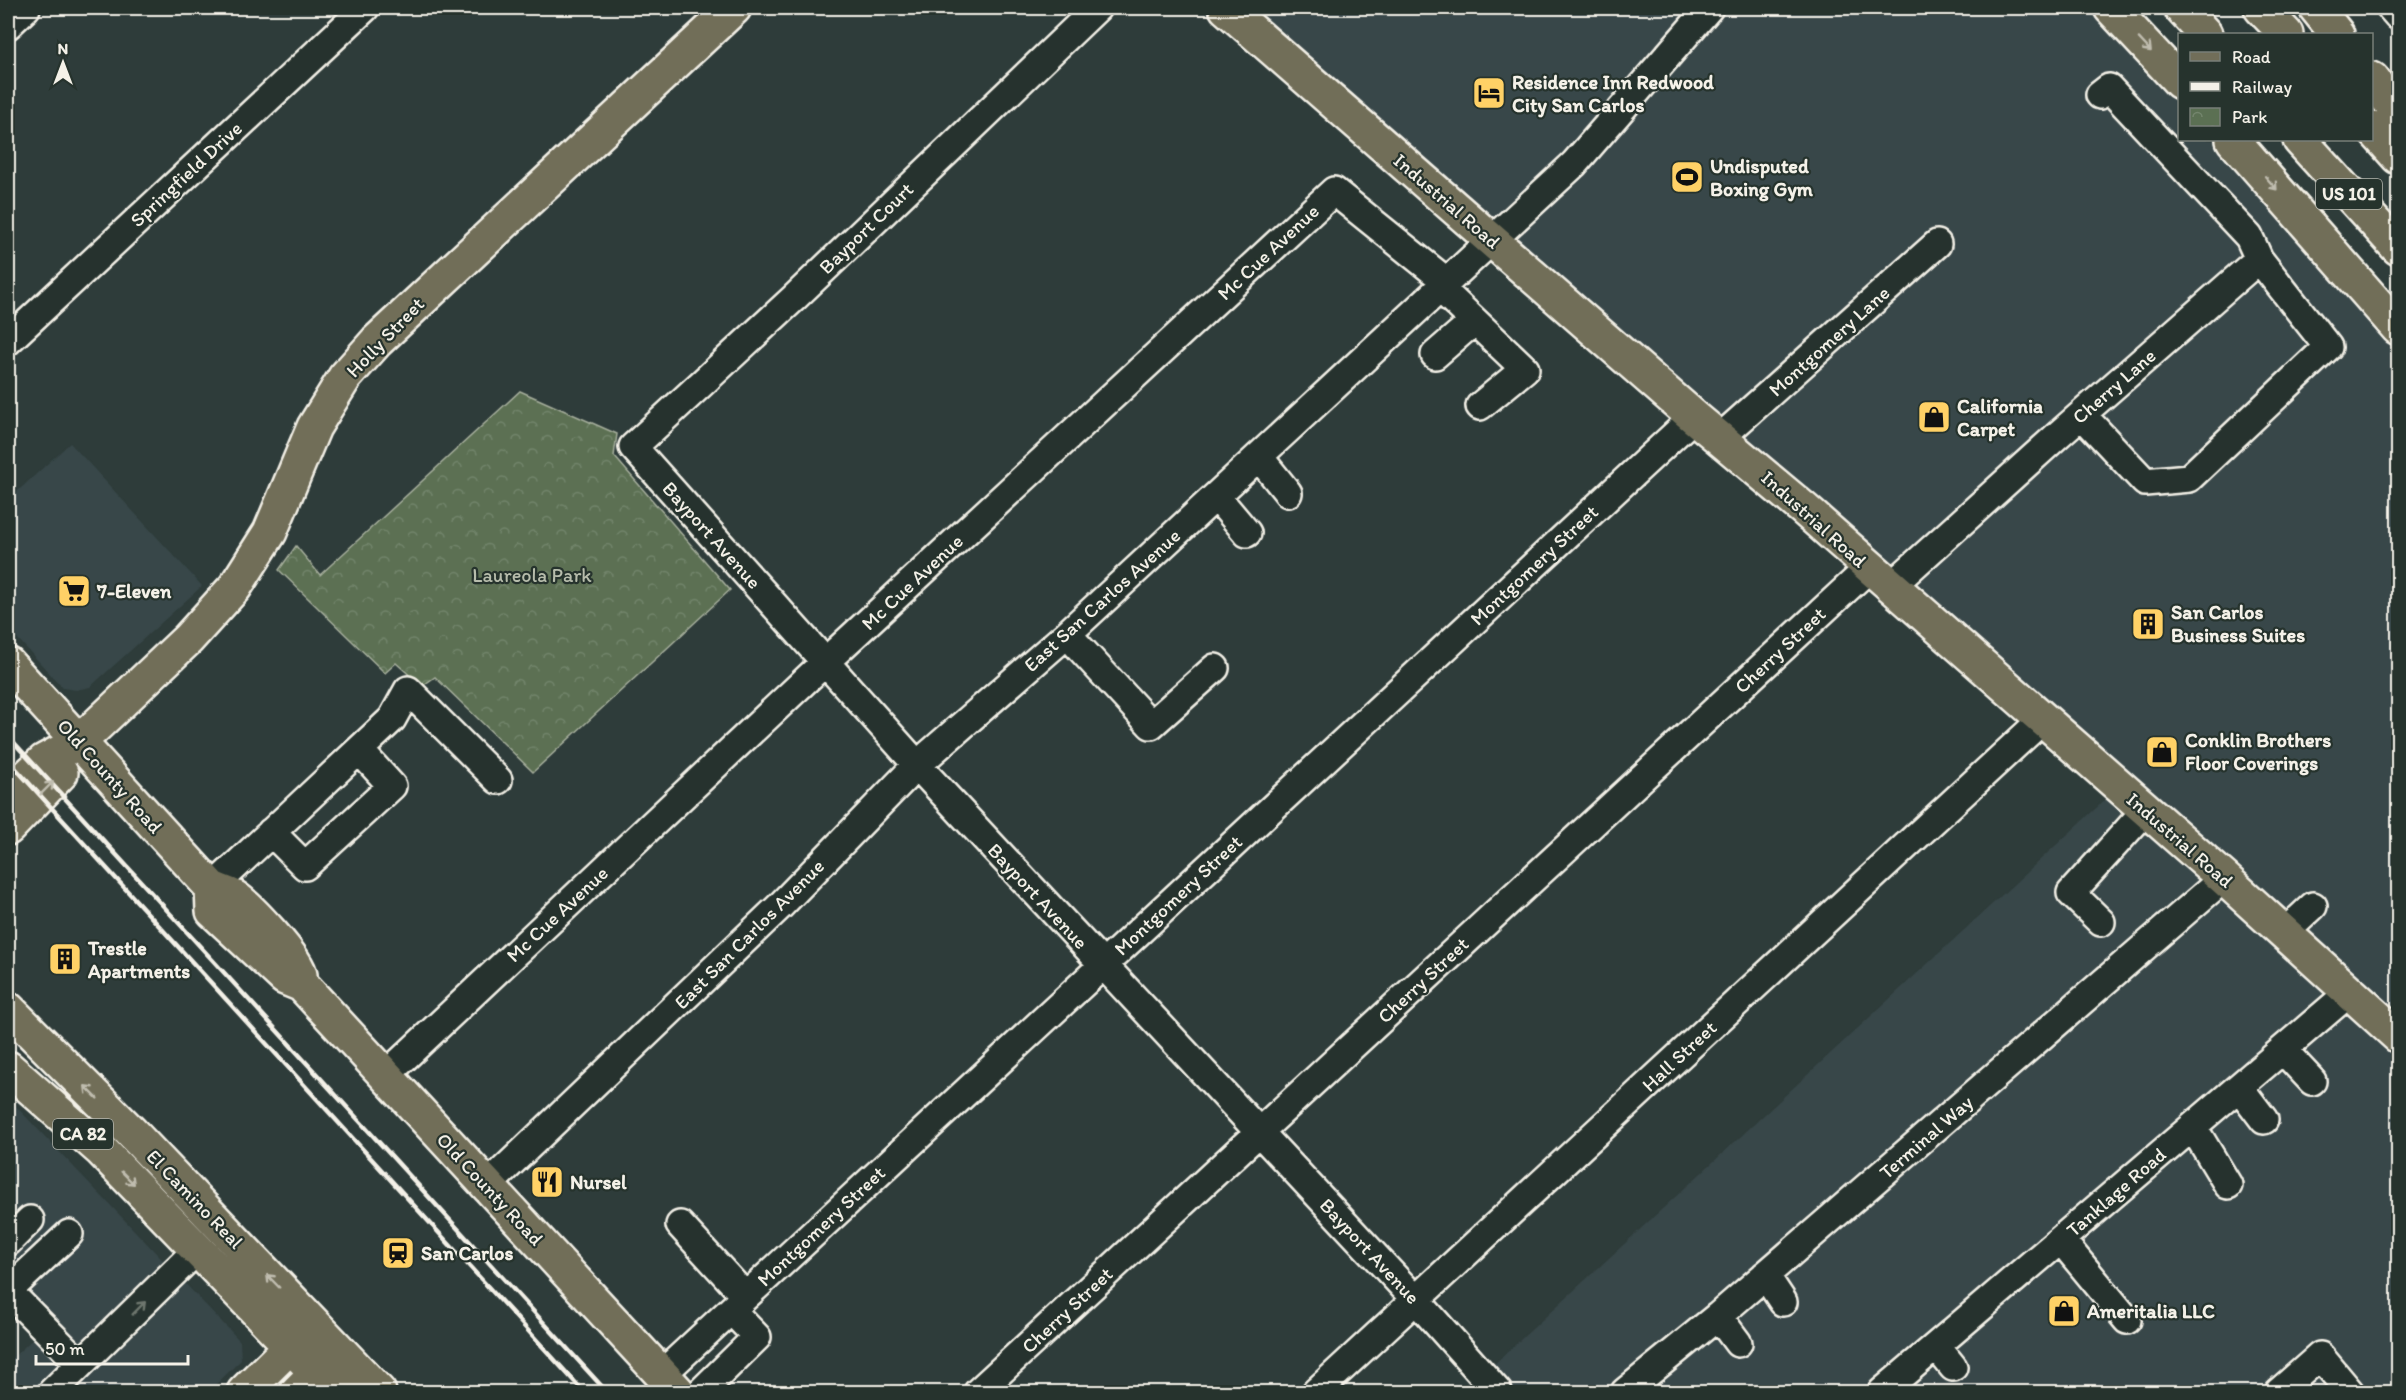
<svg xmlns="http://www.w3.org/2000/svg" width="2406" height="1400" font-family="Itim,sans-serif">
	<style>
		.built { fill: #384749 }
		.park { fill: url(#park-crowns); stroke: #a8b09e; stroke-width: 1.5 }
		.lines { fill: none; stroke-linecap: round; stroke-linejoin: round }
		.minor-casing { stroke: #f4f1e8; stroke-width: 32 }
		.major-casing { stroke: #f4f1e8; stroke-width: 38 }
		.highway-casing { stroke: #f4f1e8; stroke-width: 38 }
		.minor { stroke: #26332d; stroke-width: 27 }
		.major { stroke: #716e59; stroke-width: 33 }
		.highway { stroke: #716e59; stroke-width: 33 }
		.rail { stroke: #f4f1e8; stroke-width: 4.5 }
		.oneway { stroke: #c0bdaf }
		.oneway2 { stroke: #6e766e }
		.labels { text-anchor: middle; stroke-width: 4.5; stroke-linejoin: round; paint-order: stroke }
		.shield { fill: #26332d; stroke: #b6b8b0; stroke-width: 1.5 }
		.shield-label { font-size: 18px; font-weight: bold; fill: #f4f1e8 }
		.poi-label { font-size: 20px; font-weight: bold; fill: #f4f1e8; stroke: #26332d; text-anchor: start }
		.street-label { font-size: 20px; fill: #f4f1e8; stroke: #26332d }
		.park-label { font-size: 20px; fill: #b7bdac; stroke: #26332d }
	</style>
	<defs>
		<pattern id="park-crowns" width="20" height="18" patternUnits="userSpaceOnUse" patternTransform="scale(1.5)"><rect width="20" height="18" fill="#5b7053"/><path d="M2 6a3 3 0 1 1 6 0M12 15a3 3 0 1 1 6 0" fill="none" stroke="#73856c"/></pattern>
	</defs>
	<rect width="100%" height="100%" fill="#2e3c3a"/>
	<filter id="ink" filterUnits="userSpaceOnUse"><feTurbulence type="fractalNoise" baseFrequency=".0167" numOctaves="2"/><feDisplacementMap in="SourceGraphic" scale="12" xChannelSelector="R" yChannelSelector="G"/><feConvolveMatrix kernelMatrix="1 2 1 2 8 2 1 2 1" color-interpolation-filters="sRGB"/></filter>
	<g filter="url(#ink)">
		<!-- built -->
		<path class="built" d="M1226 8H2111L2179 82 2180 140H2233L2398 328V1392H1464L2119 787Z
			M70 443 202 586 90 687 76 690 63 688 8 628V500Z
			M8 1098 240 1341 241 1360 208 1392H8V1362L38 1334 8 1302Z"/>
		<!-- park -->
		<path class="park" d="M520 391 617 434 614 456 730 590 533 772 435 677 422 686 396 663 385 673 279 570 296 546 320 575Z"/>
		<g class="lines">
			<defs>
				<path id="minor" d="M1097 8 794 298 633 447 928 777 1416 1300 1498 1392
					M2391 8 2398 16
					M8 25 26 8
					M1441 289 1525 369 1480 406
					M8 341 365 8
					M1435 355 1474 321
					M2082 415 2145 482 2189 478 2328 347 2259 259 2249 237 2109 88 2100 95
					M1721 437 1937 244
					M1259 457 1288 493
					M1216 496 1247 533
					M1890 587 2058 435 2259 259
					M1067 634 1151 725 1215 668
					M271 832 305 866 392 786 359 750
					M212 888 392 719 408 690 498 780
					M2101 922 2071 893 2146 810
					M2284 933 2313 906
					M2283 1050 2312 1081
					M385 1076 825 662 1334 191 1447 282
					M2239 1087 2264 1120
					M2193 1127 2228 1185
					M487 1186 780 906 917 765 1067 634 1574 164 1709 8
					M680 1225 745 1296
					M2061 1240 2127 1320
					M8 1242 30 1220
					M1765 1275 1783 1302
					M8 1291 80 1364
					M8 1291 69 1234
					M1718 1316 1738 1343
					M1936 1346 1953 1367
					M662 1374 1694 417
					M52 1392 197 1250
					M701 1392 757 1337 731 1310
					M978 1392 1869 568
					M1316 1392 2042 720
					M1625 1392 1718 1316 2224 878
					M1882 1392 2350 992
					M2279 1392 2320 1356 2350 1392"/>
				<path id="major" d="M1226 8 1694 417 1804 509 2224 878 2398 1036
					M8 664 212 888C219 891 227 893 234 897 248 906 298 959 300 975
					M8 794 44 761 79 742 188 639 235 587 270 532 314 427 345 377 377 341 734 8
					M8 828 61 773
					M212 888 213 911 285 978 302 985 678 1392
					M8 1009 132 1133 379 1392
					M8 1068 101 1150 335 1392
					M244 1392 306 1331
					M297 1392 333 1356"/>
				<path id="highway" d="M2111 8 2180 82
					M2181 8 2205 34
					M2261 8 2286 34
					M2316 8 2337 34
					M2372 79 2398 112
					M2372 128 2398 157
					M2233 140 2398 328
					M2300 140 2398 248"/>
			</defs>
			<!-- minor casing -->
			<use href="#minor" class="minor-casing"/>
			<!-- major casing -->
			<use href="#major" class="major-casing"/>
			<!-- highway casing -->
			<use href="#highway" class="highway-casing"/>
			<!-- minor -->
			<use href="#minor" class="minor"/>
			<!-- major -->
			<use href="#major" class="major"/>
			<!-- highway -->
			<use href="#highway" class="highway"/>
			<!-- rail -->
			<path class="rail" d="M8 736 607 1392
				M8 760 584 1392"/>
		</g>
		<!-- one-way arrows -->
		<defs><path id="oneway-shaft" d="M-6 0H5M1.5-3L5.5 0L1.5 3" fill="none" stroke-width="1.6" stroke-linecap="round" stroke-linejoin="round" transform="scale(1.5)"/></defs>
		<g class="oneway">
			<use href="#oneway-shaft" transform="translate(2145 45) rotate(47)"/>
			<use href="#oneway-shaft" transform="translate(2271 183) rotate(49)"/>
			<use href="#oneway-shaft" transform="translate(47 788) rotate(-45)"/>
			<use href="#oneway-shaft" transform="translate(91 1092) rotate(-135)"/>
			<use href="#oneway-shaft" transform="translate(128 1178) rotate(45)"/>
			<use href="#oneway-shaft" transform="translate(273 1281) rotate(-134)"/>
		</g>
		<use class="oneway2" href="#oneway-shaft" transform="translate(139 1308) rotate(-45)"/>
	</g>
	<!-- icons -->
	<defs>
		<symbol id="hotel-square" viewBox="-11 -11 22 22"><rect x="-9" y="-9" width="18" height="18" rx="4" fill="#ffd166" stroke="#26332d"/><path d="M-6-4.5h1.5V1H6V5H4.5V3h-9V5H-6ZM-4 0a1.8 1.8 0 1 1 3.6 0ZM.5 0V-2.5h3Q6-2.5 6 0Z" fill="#111"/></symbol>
		<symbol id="stadium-square" viewBox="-11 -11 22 22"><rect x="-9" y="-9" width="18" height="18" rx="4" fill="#ffd166" stroke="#26332d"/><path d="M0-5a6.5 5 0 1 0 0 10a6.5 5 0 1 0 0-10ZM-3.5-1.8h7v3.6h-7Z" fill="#111"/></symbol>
		<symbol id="shop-square" viewBox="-11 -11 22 22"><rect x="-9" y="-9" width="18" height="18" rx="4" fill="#ffd166" stroke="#26332d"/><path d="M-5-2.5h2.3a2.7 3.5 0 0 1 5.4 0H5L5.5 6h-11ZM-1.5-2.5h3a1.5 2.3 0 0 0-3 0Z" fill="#111"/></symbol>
		<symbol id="supermarket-square" viewBox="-11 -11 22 22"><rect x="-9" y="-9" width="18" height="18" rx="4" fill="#ffd166" stroke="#26332d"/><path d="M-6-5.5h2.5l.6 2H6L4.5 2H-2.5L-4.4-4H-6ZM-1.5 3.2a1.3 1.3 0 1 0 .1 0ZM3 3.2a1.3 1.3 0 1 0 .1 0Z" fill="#111"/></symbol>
		<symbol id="building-square" viewBox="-11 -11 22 22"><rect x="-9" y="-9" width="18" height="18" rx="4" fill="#ffd166" stroke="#26332d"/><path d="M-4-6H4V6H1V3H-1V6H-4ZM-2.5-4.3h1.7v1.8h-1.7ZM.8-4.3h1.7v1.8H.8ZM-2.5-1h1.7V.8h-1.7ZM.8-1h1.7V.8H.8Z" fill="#111"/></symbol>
		<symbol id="restaurant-square" viewBox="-11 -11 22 22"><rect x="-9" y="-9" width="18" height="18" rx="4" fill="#ffd166" stroke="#26332d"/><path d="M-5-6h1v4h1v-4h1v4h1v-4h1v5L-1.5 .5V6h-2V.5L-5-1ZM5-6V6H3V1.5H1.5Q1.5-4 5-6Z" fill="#111"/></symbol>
		<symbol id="station-square" viewBox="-11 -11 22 22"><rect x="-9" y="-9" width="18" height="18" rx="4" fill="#ffd166" stroke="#26332d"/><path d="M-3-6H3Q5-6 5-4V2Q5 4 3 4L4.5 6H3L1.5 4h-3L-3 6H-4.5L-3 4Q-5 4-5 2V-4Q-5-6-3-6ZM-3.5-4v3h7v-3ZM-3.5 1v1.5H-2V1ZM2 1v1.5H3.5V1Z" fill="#111"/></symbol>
	</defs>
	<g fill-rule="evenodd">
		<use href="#hotel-square" x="1470" y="74" width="38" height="38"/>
		<use href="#stadium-square" x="1668" y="158" width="38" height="38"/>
		<use href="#shop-square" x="1915" y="398" width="38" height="38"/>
		<use href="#supermarket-square" x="55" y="572" width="38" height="38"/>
		<use href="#building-square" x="2129" y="605" width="38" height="38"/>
		<use href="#shop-square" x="2143" y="733" width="38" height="38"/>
		<use href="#building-square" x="46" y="940" width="38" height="38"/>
		<use href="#restaurant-square" x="528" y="1163" width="38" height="38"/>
		<use href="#station-square" x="379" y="1234" width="38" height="38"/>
		<use href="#shop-square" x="2045" y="1292" width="38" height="38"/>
	</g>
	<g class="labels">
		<!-- shield labels -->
		<g class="shield">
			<rect x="2316" y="179" width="66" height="30" rx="4.5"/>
			<rect x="53" y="1119" width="60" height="30" rx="4.5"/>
		</g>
		<g class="shield-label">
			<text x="2349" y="200">US 101</text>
			<text x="83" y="1140">CA 82</text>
		</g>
		<!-- poi labels -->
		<g class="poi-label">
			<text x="1512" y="89">Residence Inn Redwood<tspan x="1512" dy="23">City San Carlos</tspan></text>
			<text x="1710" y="173">Undisputed<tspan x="1710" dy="23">Boxing Gym</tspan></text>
			<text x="1957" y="413">California<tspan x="1957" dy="23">Carpet</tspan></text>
			<text x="97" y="598">7-Eleven</text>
			<text x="2171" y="619">San Carlos<tspan x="2171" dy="23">Business Suites</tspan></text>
			<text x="2185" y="747">Conklin Brothers<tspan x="2185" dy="23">Floor Coverings</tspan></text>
			<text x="88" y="955">Trestle<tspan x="88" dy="23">Apartments</tspan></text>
			<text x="570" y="1189">Nursel</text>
			<text x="421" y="1260">San Carlos</text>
			<text x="2087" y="1318">Ameritalia LLC</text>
		</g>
		<!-- street labels -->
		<g class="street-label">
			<text transform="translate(186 174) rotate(-43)" y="7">Springfield Drive</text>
			<text transform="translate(1447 201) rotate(41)" y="7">Industrial Road</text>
			<text transform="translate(866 228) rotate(-44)" y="7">Bayport Court</text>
			<text transform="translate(1268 252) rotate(-43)" y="7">Mc Cue Avenue</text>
			<text transform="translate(385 337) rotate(-46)" y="7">Holly Street</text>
			<text transform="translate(1829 341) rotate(-42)" y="7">Montgomery Lane</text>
			<text transform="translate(2114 386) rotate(-41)" y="7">Cherry Lane</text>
			<text transform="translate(1814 519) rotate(42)" y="7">Industrial Road</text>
			<text transform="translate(712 535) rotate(48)" y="7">Bayport Avenue</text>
			<text transform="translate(1534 565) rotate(-43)" y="7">Montgomery Street</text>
			<text transform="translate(912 582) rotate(-43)" y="7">Mc Cue Avenue</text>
			<text transform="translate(1102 600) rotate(-42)" y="7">East San Carlos Avenue</text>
			<text transform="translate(1780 650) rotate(-43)" y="7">Cherry Street</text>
			<text transform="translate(110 776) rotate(48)" y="7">Old County Road</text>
			<text transform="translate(2180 840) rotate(41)" y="7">Industrial Road</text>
			<text transform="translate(1178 895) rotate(-43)" y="7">Montgomery Street</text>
			<text transform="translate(1038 896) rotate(47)" y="7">Bayport Avenue</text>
			<text transform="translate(557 914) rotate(-43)" y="7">Mc Cue Avenue</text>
			<text transform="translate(749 934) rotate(-45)" y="7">East San Carlos Avenue</text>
			<text transform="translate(1423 980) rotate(-43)" y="7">Cherry Street</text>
			<text transform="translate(1679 1056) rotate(-43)" y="7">Hall Street</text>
			<text transform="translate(1926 1137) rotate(-41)" y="7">Terminal Way</text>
			<text transform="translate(490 1189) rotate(47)" y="7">Old County Road</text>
			<text transform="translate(2116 1192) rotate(-41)" y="7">Tanklage Road</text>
			<text transform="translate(195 1199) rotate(46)" y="7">El Camino Real</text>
			<text transform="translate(821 1226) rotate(-43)" y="7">Montgomery Street</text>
			<text transform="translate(1370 1251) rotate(47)" y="7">Bayport Avenue</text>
			<text transform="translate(1067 1310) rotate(-43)" y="7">Cherry Street</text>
		</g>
		<!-- park labels -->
		<g class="park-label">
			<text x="532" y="582">Laureola Park</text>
		</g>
	</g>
	<!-- margin -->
	<rect width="2406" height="1400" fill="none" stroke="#26332d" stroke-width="30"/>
	<rect x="15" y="15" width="2376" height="1370" fill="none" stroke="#f4f1e8" stroke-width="2" filter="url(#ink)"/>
	<!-- legend -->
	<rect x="2178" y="33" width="195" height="108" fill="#26332d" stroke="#787f78" stroke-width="1.5"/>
	<rect x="2190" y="52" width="30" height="9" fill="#716e59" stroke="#787f78" stroke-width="1.5"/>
	<text x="2232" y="63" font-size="18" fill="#f4f1e8">Road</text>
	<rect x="2190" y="82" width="30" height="9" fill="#f4f1e8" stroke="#787f78" stroke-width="1.5"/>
	<text x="2232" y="93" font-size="18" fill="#f4f1e8">Railway</text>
	<rect x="2190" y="108" width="30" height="18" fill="url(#park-crowns)" stroke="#787f78" stroke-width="1.5"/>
	<text x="2232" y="123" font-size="18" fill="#f4f1e8">Park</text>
	<!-- north arrow -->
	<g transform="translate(63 63)" stroke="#26332d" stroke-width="4.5" paint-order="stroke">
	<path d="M0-4.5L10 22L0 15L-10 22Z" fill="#f4f1e8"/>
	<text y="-9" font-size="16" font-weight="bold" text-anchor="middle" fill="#f4f1e8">N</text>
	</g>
	<!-- scale -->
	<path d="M36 1355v9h152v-9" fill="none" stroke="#f4f1e8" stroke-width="3"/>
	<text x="45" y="1355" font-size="18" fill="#f4f1e8" stroke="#26332d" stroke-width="4.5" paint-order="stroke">50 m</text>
</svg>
